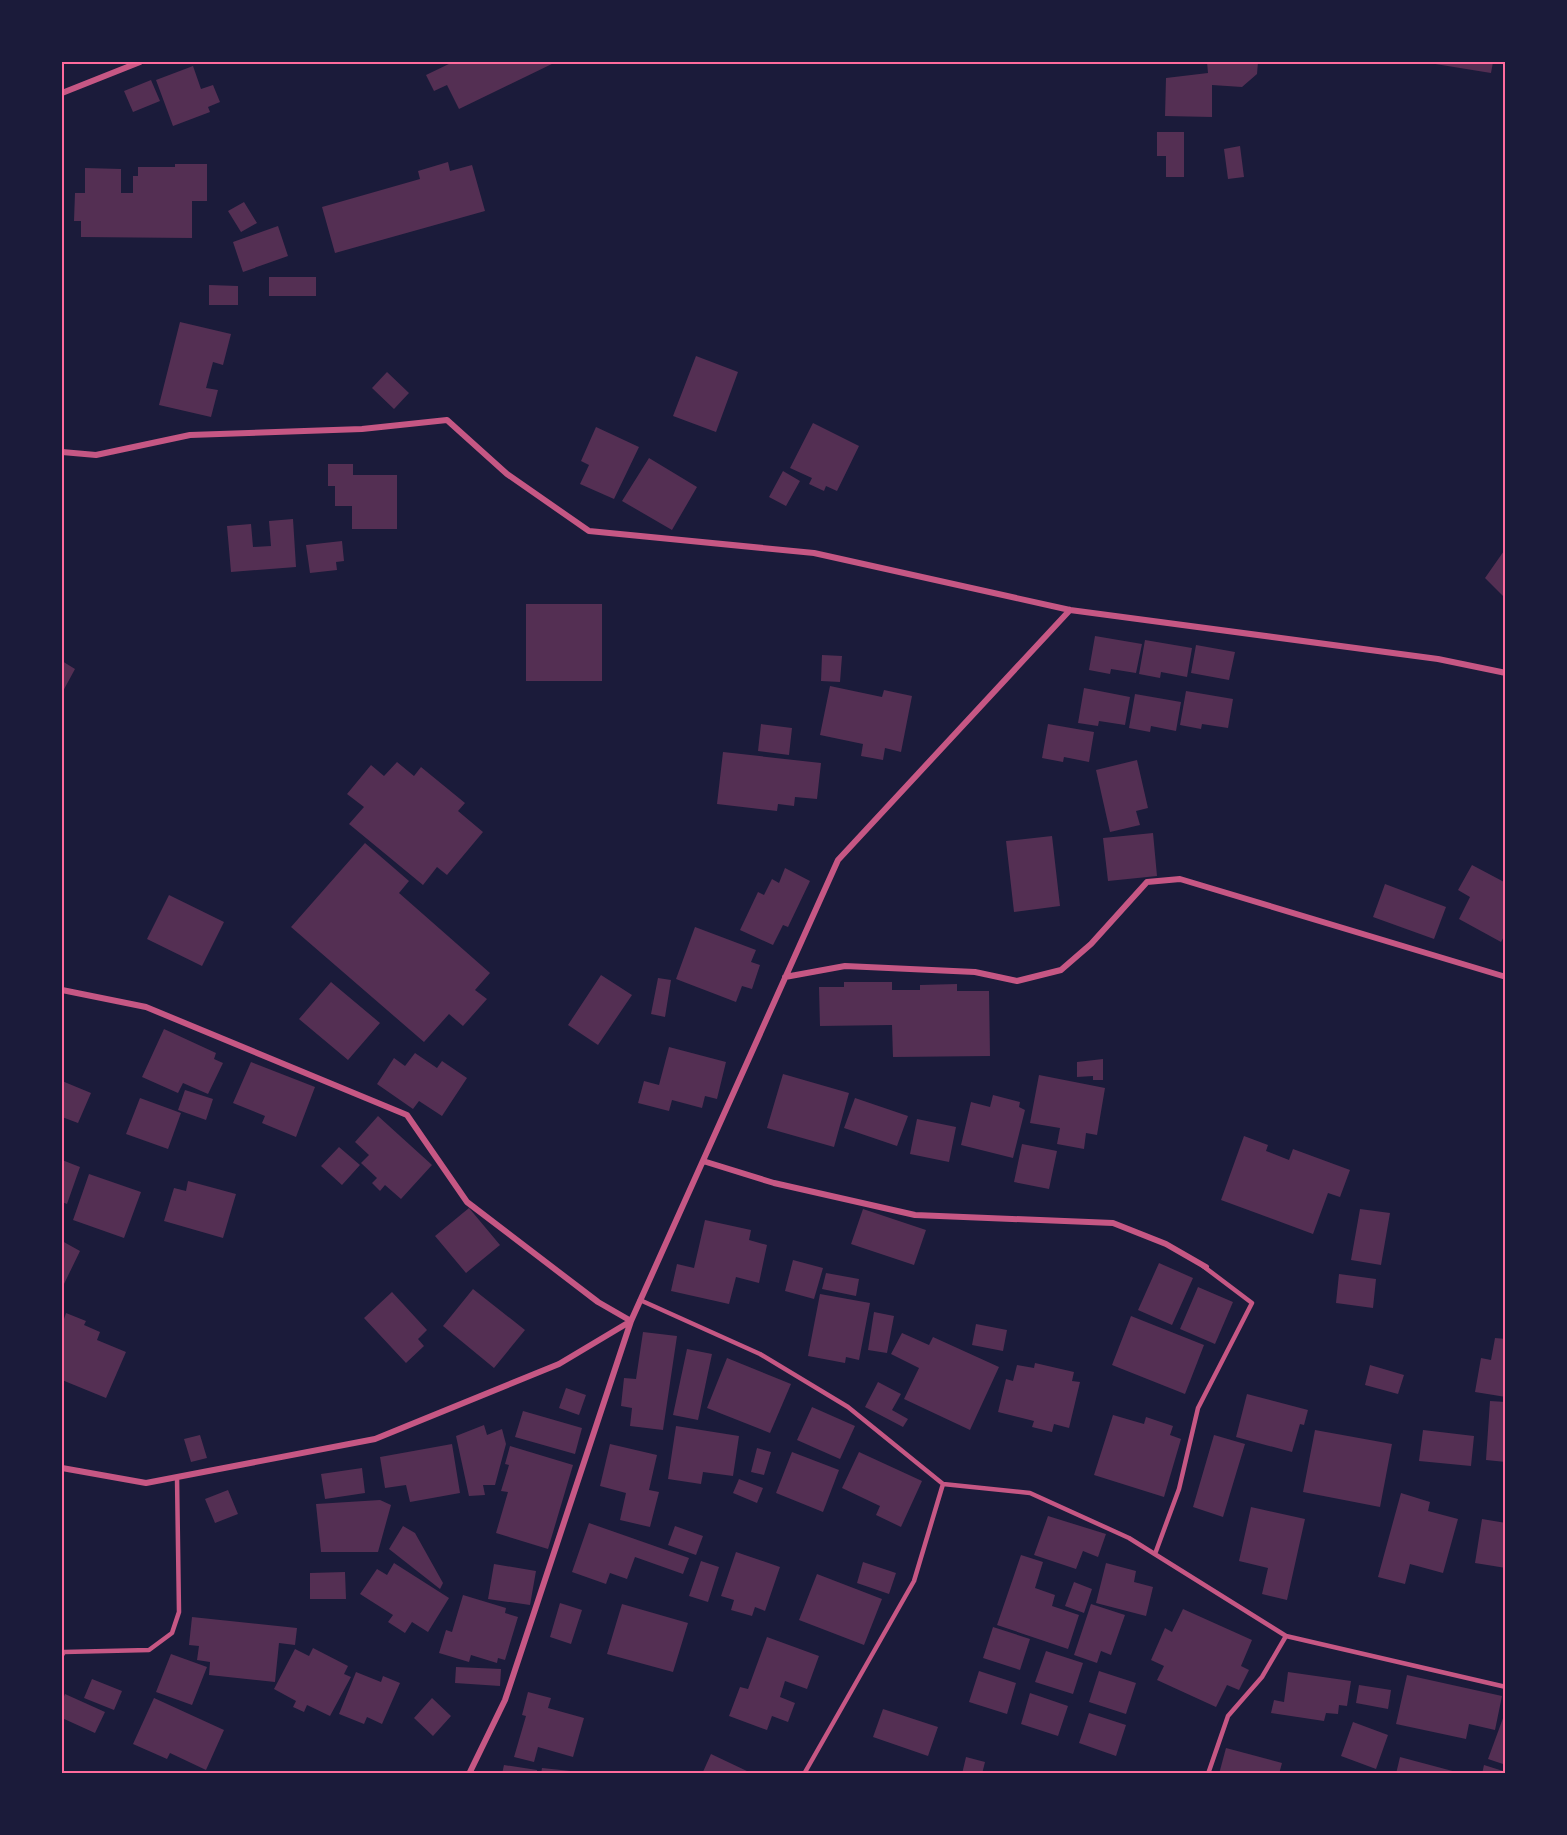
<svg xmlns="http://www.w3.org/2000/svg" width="1567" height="1835" font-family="'PT Serif',serif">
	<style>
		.building { fill: #542f53 }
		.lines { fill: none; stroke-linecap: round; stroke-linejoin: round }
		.service { stroke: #c65784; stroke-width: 4.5 }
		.minor { stroke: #c65784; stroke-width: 6 }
		.neatline { fill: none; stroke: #ff6b9d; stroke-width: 2 }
	</style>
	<rect width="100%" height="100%" fill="#1b1b3a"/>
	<!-- building -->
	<path class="building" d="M453 62H556L459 109 447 85 434 91 426 75Z
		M1207 62H1258L1257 74 1242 87 1212 85V117L1165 116 1166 78 1208 73Z
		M1423 62H1493L1491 73Z
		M193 66 201 89 213 85 220 102 208 107 210 112 173 126 156 80Z
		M151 80 160 101 133 112 124 91Z
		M1157 132H1184V177H1166V156H1157Z
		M1240 146 1244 177 1228 179 1224 149Z
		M448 162 450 171 472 165 485 211 335 253 322 207 420 179 418 171Z
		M175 164H207V201H192V238L81 237V221H74L75 193H85V168L121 169V193H133V176H138V167H175Z
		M244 202 257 223 241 232 228 211Z
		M278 226 288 256 243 272 233 242Z
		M269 277H316V296H269Z
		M209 285 238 286V305H209Z
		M180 322 231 334 223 365 213 362 206 388 218 390 211 417 159 405Z
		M696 356 738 372 716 432 673 416Z
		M387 372 409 393 394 409 372 388Z
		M813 423 859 446 837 491 826 486 824 491 809 484 812 478 790 468Z
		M596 427 639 447 614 499 580 484 589 465 581 461Z
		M649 458 697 487 672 530 622 501Z
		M328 464H353V475H397V529H352V506H335V486H328Z
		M783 471 800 481 786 506 769 497Z
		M293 519 296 567 231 572 227 526 251 524 253 547 271 546 269 521Z
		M342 541 344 561 336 562 337 570 310 573 306 545Z
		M1506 548V599L1485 578Z
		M526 604H602V681H526Z
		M1095 636 1142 644 1136 673 1111 669 1110 674 1089 670Z
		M1145 640 1192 648 1187 677 1161 672 1160 678 1139 674Z
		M1196 645 1235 652 1229 680 1191 673Z
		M822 655 842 656 840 682 821 681Z
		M62 661 75 669 62 693Z
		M830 686 882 697 884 690 912 696 901 752 885 748 883 760 861 756 863 744 820 735Z
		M1084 688 1130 697 1125 725 1099 721 1098 726 1078 723Z
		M1186 691 1233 699 1228 728 1202 724 1201 729 1180 725Z
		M1135 694 1181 702 1176 731 1151 726 1150 732 1129 728Z
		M761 724 792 728 789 755 758 751Z
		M1048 724 1094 732 1089 762 1064 757 1063 762 1042 758Z
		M723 752 821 763 817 799 795 797 794 806 778 804 777 811 717 804Z
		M1137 760 1148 808 1136 811 1140 825 1110 832 1096 770Z
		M397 762 414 776 421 767 465 803 458 811 483 832 447 875 437 867 423 885 349 824 364 807 347 794 371 765 384 776Z
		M1153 833 1157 876 1108 881 1103 838Z
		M1052 836 1060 906 1014 912 1006 841Z
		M365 843 409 881 399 893 490 973 475 990 487 999 463 1026 449 1014 424 1042 291 927Z
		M1472 865 1506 883V933L1501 942 1459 919 1470 897 1458 890Z
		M785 868 810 881 788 927 783 925 773 945 740 930 758 892 764 895 772 879 779 883Z
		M1385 884 1446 907 1434 939 1373 917Z
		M169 895 224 922 202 966 147 939Z
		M695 927 756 950 751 962 760 965 752 989 742 986 736 1002 676 979Z
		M601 975 632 995 598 1045 568 1025Z
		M658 978 671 980 665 1017 651 1014Z
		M331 982 380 1023 348 1060 299 1019Z
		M844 982H892V990H920V985L957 984V991H989L990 1056 893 1057 892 1025 820 1026 819 987H844Z
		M164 1029 216 1053 214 1059 223 1063 208 1094 183 1083 178 1093 142 1077Z
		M669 1047 726 1062 717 1099 705 1096 702 1108 672 1100 669 1111 638 1103 644 1081 659 1085Z
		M415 1053 437 1068 442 1061 467 1078 442 1116 419 1101 413 1109 377 1084 394 1058 405 1066Z
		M1103 1059V1080H1093V1076L1077 1077V1062Z
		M251 1062 315 1087 296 1137 262 1123 265 1116 233 1103Z
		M783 1074 849 1093 834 1147 767 1128Z
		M1039 1075 1105 1088 1097 1135 1086 1133 1084 1149 1057 1144 1060 1128 1030 1123Z
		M62 1081 91 1093 78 1123 62 1117Z
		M185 1090 213 1099 206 1120 178 1110Z
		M993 1095 1020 1102 1019 1107 1025 1110 1013 1158 961 1145 971 1102 990 1107Z
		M140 1098 181 1113 168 1149 126 1134Z
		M855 1098 908 1116 897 1146 844 1128Z
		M378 1116 432 1165 401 1199 385 1185 380 1191 372 1183 377 1178 361 1163 369 1155 355 1142Z
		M917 1119 956 1127 949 1162 910 1154Z
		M1244 1136 1268 1145 1266 1151 1289 1160 1293 1149 1350 1170 1340 1197 1328 1193 1313 1234 1221 1200Z
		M1022 1144 1057 1151 1049 1189 1014 1182Z
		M339 1147 360 1165 342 1185 321 1166Z
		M62 1160 80 1167 67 1204 62 1202Z
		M89 1174 141 1192 124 1238 73 1220Z
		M188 1181 236 1194 223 1238 164 1221 174 1188 186 1191Z
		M469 1208 500 1245 466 1273 435 1236Z
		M863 1209 926 1230 914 1265 851 1244Z
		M1360 1209 1390 1213 1381 1265 1351 1260Z
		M705 1220 751 1230 749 1240 767 1245 759 1283 736 1277 729 1304 671 1291 677 1264 694 1268Z
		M62 1241 80 1251 64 1284 62 1283Z
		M793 1260 823 1268 814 1299 785 1291Z
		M1159 1263 1193 1278 1172 1325 1138 1310Z
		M826 1273 859 1279 856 1296 822 1289Z
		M1339 1274 1376 1279 1373 1308 1336 1303Z
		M1198 1287 1233 1302 1215 1344 1180 1329Z
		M473 1289 525 1330 494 1368 443 1326Z
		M392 1292 427 1330 418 1339 424 1346 406 1363 364 1318Z
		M820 1294 870 1303 859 1360 846 1357 845 1363 808 1356Z
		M874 1312 894 1316 887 1353 868 1350Z
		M66 1313 86 1321 84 1325 100 1332 97 1340 126 1352 106 1398 62 1380V1325Z
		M1131 1316 1204 1345 1185 1394 1112 1365Z
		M976 1324 1007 1330 1003 1351 972 1345Z
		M643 1332 677 1336 663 1430 630 1426 632 1408 621 1406 624 1378 636 1379Z
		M902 1333 929 1345 933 1337 999 1367 970 1430 904 1399 919 1368 891 1354Z
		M1495 1338 1506 1339V1397L1475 1392 1481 1358 1491 1360Z
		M687 1349 712 1354 698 1420 673 1415Z
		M727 1358 791 1384 770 1433 707 1408Z
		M1035 1363 1074 1372 1072 1381 1080 1382 1069 1428 1054 1424 1052 1432 1032 1427 1034 1421 998 1412 1006 1379 1013 1381 1017 1365 1034 1368Z
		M1370 1365 1404 1375 1398 1394 1365 1385Z
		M878 1382 901 1394 892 1410 908 1419 903 1427 865 1407Z
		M566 1388 586 1395 579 1415 559 1408Z
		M1247 1394 1308 1410 1304 1425 1300 1424 1292 1452 1236 1437Z
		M1490 1401 1506 1402V1462L1486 1460Z
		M812 1407 855 1426 840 1459 797 1440Z
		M523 1411 582 1428 575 1454 515 1437Z
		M1113 1415 1144 1424 1146 1417 1173 1426 1170 1435 1181 1439 1164 1497 1094 1475Z
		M484 1425 487 1435 502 1429 506 1444 495 1485H483L485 1495 469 1496 456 1436Z
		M676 1426 739 1436 733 1476 703 1472 701 1484 668 1479Z
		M1315 1430 1392 1444 1380 1507 1303 1492Z
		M1423 1430 1474 1436 1471 1466 1419 1461Z
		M200 1435 207 1458 191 1462 184 1439Z
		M1214 1435 1245 1444 1223 1517 1193 1507Z
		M452 1444 460 1493 410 1502 406 1485 385 1488 380 1457Z
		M610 1444 657 1455 649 1490 659 1492 650 1527 620 1520 626 1493 600 1486Z
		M510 1446 573 1465 548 1549 496 1533 508 1492 501 1491 509 1465 505 1464Z
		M757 1448 771 1452 764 1475 751 1472Z
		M792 1452 839 1470 823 1512 776 1493Z
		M859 1452 922 1481 901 1527 876 1515 880 1506 842 1488Z
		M362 1468 365 1493 325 1499 321 1474Z
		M739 1479 763 1488 757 1503 733 1493Z
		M228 1490 238 1514 215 1523 205 1499Z
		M1401 1493 1430 1502 1428 1511 1458 1519 1443 1573 1410 1564 1405 1584 1378 1577Z
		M380 1500 391 1505 378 1552H321L316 1504Z
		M1251 1507 1305 1519 1287 1600 1262 1594 1268 1568 1239 1561Z
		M1048 1516 1106 1534 1098 1557 1083 1551 1076 1569 1034 1555Z
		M1482 1519 1506 1523V1568L1475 1563Z
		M589 1523 689 1558 683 1574 635 1557 627 1579 610 1573 606 1584 572 1572Z
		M403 1526 415 1533 443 1583 440 1589 389 1549Z
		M675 1526 703 1536 696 1555 668 1545Z
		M736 1552 780 1567 765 1611 755 1607 752 1616 731 1610 734 1600 721 1596Z
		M1021 1555 1043 1562 1035 1588 1055 1595 1052 1606 1079 1615 1068 1649 997 1625Z
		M701 1561 719 1567 708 1602 689 1596Z
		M863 1562 896 1573 889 1594 857 1583Z
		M394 1563 449 1598 428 1632 412 1622 405 1633 388 1622 393 1615 360 1594 377 1569 387 1575Z
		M1106 1563 1136 1571 1134 1582 1153 1587 1146 1616 1096 1603Z
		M494 1564 536 1571 530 1605 488 1599Z
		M345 1572 346 1599H310V1573Z
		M817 1574 882 1599 864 1645 799 1620Z
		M1074 1582 1092 1589 1084 1613 1065 1606Z
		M463 1595 506 1608 505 1613 518 1617 505 1660 498 1658 497 1663 471 1655 469 1662 439 1653 446 1630 452 1632Z
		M560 1603 582 1610 571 1644 550 1637Z
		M622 1604 688 1623 673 1672 607 1654Z
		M1091 1604 1125 1615 1111 1655 1101 1651 1097 1663 1074 1655Z
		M1183 1609 1252 1640 1241 1666 1249 1670 1239 1690 1227 1685 1216 1707 1157 1680 1164 1666 1151 1660 1165 1628 1172 1632Z
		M192 1617 297 1628 295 1645 279 1643 275 1682 209 1675 210 1662 197 1660 199 1646 189 1645Z
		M993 1627 1030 1639 1020 1670 983 1658Z
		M767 1637 819 1656 807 1689 785 1681 780 1697 795 1703 788 1722 772 1716 767 1730 729 1716 740 1687 748 1689Z
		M313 1648 348 1666 344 1674 351 1677 330 1716 307 1705 304 1712 293 1707 296 1701 274 1689 295 1649 309 1656Z
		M1046 1651 1083 1663 1073 1694 1035 1682Z
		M171 1654 207 1667 192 1705 156 1692Z
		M456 1667 501 1669 500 1686 455 1683Z
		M979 1671 1016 1683 1007 1714 969 1702Z
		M1099 1671 1136 1683 1126 1714 1089 1702Z
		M356 1672 381 1682 383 1676 400 1683 382 1724 367 1717 364 1724 339 1714Z
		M1288 1672 1351 1681 1347 1706 1339 1705 1338 1714 1326 1713 1324 1721 1271 1713 1274 1700 1284 1702Z
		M1407 1675 1502 1696 1495 1730 1469 1724 1466 1739 1396 1724Z
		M92 1679 122 1691 114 1710 84 1698Z
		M1359 1685 1391 1690 1388 1709 1356 1703Z
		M528 1692 551 1698 548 1708 584 1718 573 1757 538 1747 534 1762 514 1757 526 1716 522 1715Z
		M1030 1693 1068 1706 1058 1736 1021 1724Z
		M65 1694 105 1712 95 1733 62 1718V1701Z
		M154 1698 224 1730 206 1770 170 1753 167 1759 133 1744Z
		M432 1698 451 1716 433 1736 414 1718Z
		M883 1709 938 1727 928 1756 873 1737Z
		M1506 1710V1765L1488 1759Z
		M1089 1713 1126 1725 1116 1756 1079 1743Z
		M1353 1722 1388 1735 1376 1769 1341 1756Z
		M1226 1748 1282 1763 1279 1774H1219Z
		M711 1754 749 1772V1774H702Z
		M966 1757 985 1762 982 1774H962Z
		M1400 1757 1460 1773V1774H1396Z
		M504 1765 537 1770V1774H502Z
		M1484 1765 1503 1771 1502 1774H1482Z
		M542 1768 580 1772V1774H541Z"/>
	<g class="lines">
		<!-- service -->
		<path class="service" d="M640 1300 760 1354 848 1407 943 1484 914 1581 804 1774
			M943 1484 1030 1493 1129 1538 1286 1636 1506 1687
			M1155 1554 1179 1489 1198 1408 1252 1303 1203 1266
			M62 1655 64 1652 149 1650 172 1633 179 1612 177 1477
			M1208 1774 1228 1716 1262 1677 1286 1636"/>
		<!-- minor -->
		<path class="minor" d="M62 93 140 62
			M62 452 96 455 190 435 362 429 447 420 507 474 589 531 814 553 1070 610 1438 659 1506 673
			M785 977 845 966 975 972 1017 981 1061 970 1091 944 1147 882 1180 879 1506 977
			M62 990 146 1007 407 1115 467 1202 598 1302 631 1321 559 1364 375 1439 146 1483 62 1468
			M703 1161 774 1183 915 1215 1113 1223 1166 1244 1206 1267
			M469 1774 505 1700 631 1321 838 860 1070 610"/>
	</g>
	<!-- border -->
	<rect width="1567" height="1835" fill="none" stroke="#1b1b3a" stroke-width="126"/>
	<rect x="63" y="63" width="1441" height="1709" class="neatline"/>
</svg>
